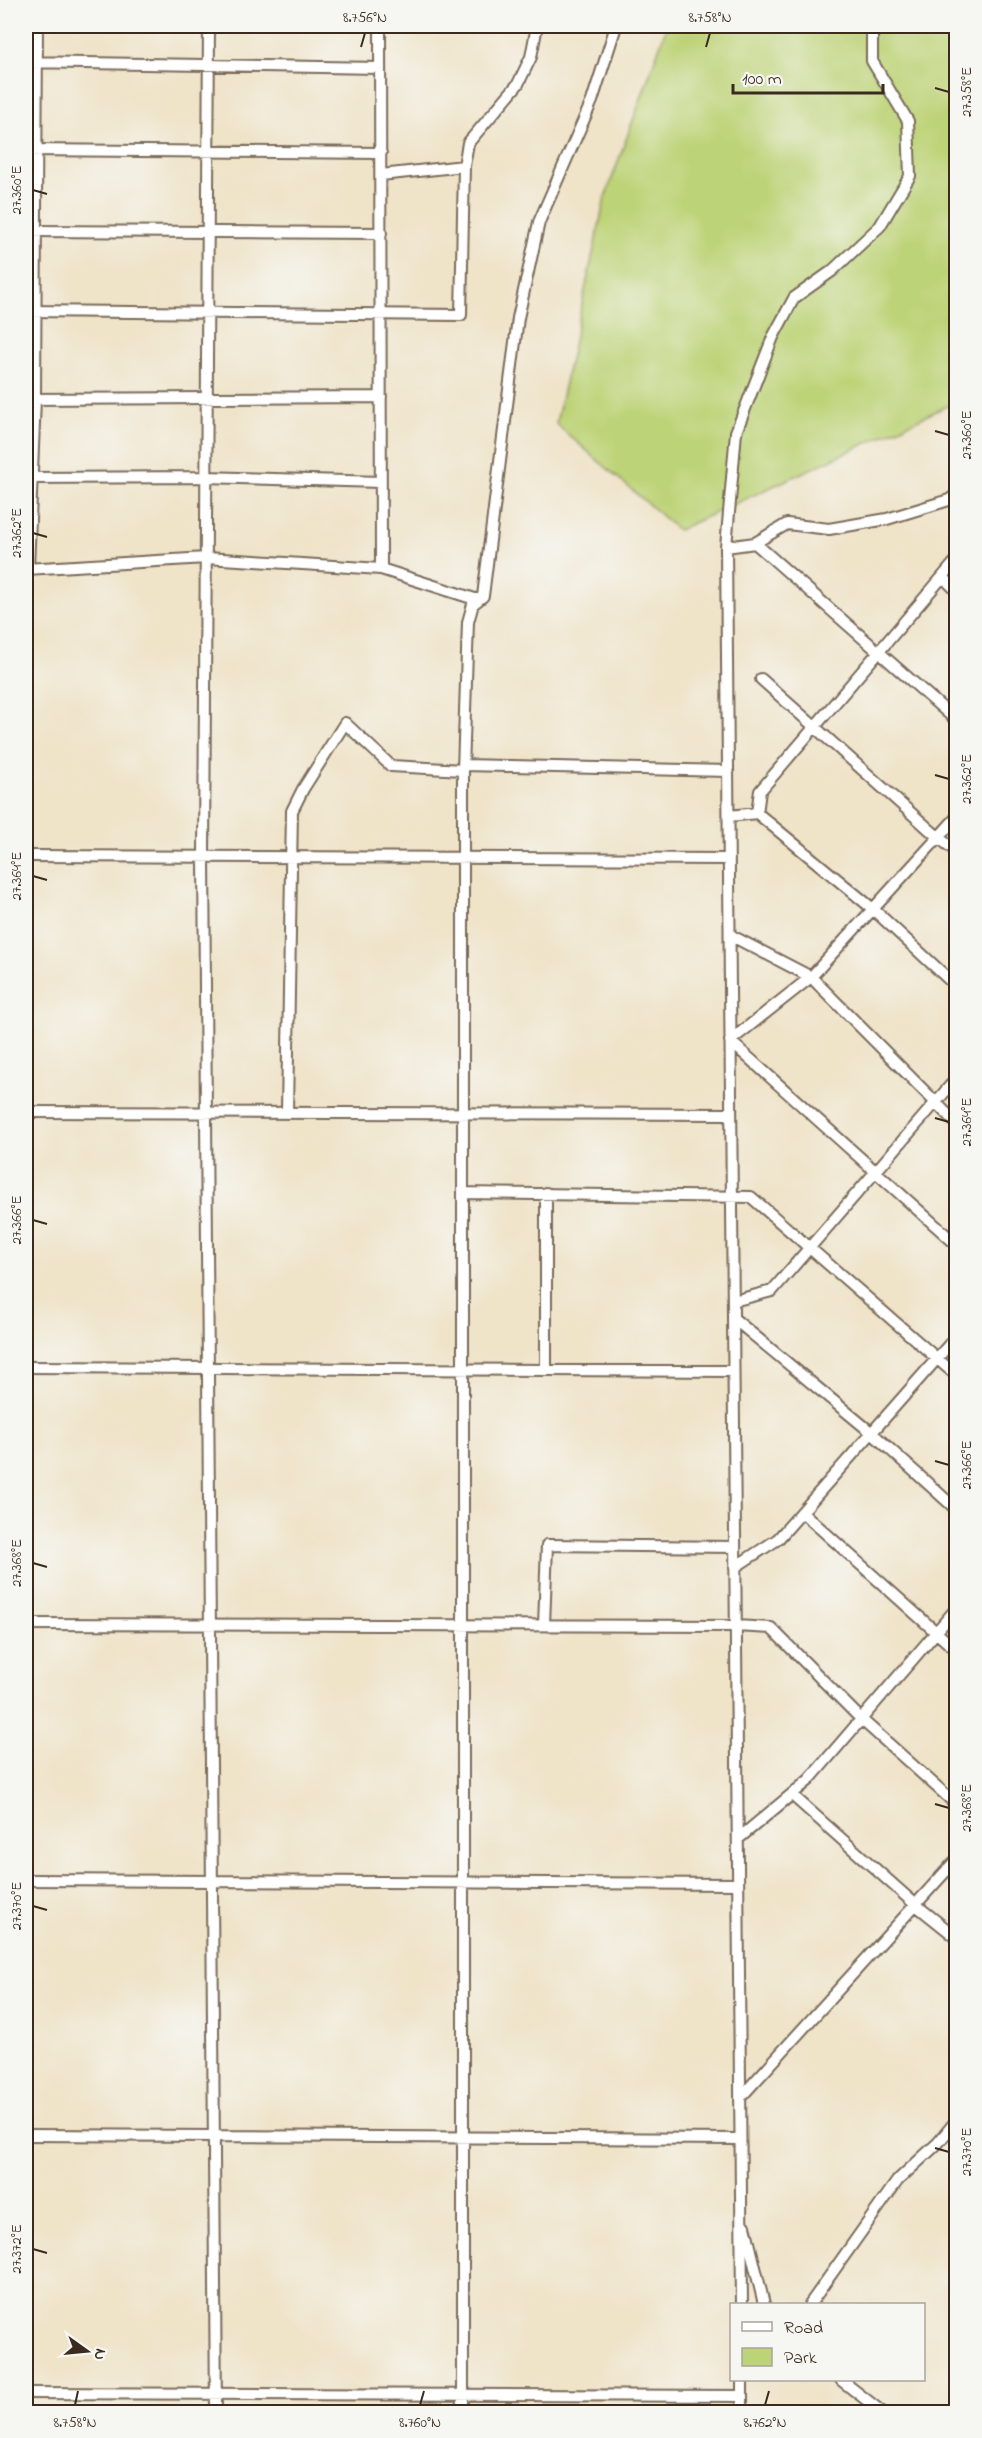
<svg xmlns="http://www.w3.org/2000/svg" width="982" height="2438" font-family="'Indie Flower',sans-serif">
	<style>
		.green { fill: #bdd377; stroke: #7c7e4a; stroke-width: 1.5 }
		.lines { fill: none; stroke-linecap: round; stroke-linejoin: round }
		.minor-casing { stroke: #7a6b5a; stroke-width: 14 }
		.minor { stroke: #fff; stroke-width: 10 }
		.ticks { fill: none; stroke: #3b2a1e; stroke-width: 2 }
		.neatline { fill: none; stroke: #3b2a1e; stroke-width: 2 }
		.ticks-label { font-size: 15px; text-anchor: middle; fill: #3b2a1e }
	</style>
	<rect width="100%" height="100%" fill="#f6f6f2"/>
	<filter id="ink" filterUnits="userSpaceOnUse"><feTurbulence type="fractalNoise" baseFrequency=".0167" numOctaves="2"/><feDisplacementMap in="SourceGraphic" scale="12" xChannelSelector="R" yChannelSelector="G"/><feConvolveMatrix kernelMatrix="1 2 1 2 8 2 1 2 1" color-interpolation-filters="sRGB"/></filter>
	<filter id="wash" filterUnits="userSpaceOnUse"><feTurbulence type="fractalNoise" baseFrequency=".008" numOctaves="4" result="noise"/><feDisplacementMap in="SourceGraphic" scale="24" xChannelSelector="R" yChannelSelector="G"/><feGaussianBlur stdDeviation="1.35" result="paint"/><feColorMatrix in="noise" values="0 0 0 0 0 0 0 0 0 0 0 0 0 0 0 0 0 1.4 0 .05"/><feComposite in="paint" operator="in"/></filter>
	<g filter="url(#wash)">
		<rect width="100%" height="100%" fill="#efe3c8"/>
		<!-- green -->
		<path class="green" d="M667 26H956V402L678 530 556 424 605 198Z"/>
	</g>
	<g filter="url(#ink)">
		<g class="lines">
			<defs>
				<path id="minor" d="M209 26 204 857 216 2412
					M380 26 381 569
					M26 62 380 68
					M26 150 381 153
					M381 175 464 166 468 143 518 84 531 57 537 26
					M26 231 381 233
					M26 311 461 315 464 166
					M26 399 381 397
					M28 478 206 477 381 482
					M755 543 956 720
					M726 547 755 543 787 524 829 529 887 519 949 500 956 495
					M28 568 35 399 37 26
					M26 569 206 558 381 569 478 600
					M943 577 956 590
					M761 679 939 838 956 851
					M464 765 728 771
					M757 813 760 791 956 561
					M729 816 757 813 873 909 956 986
					M956 818 811 977 730 1041 956 1244
					M26 856 729 859
					M730 935 811 977 956 1123
					M26 1112 731 1114
					M287 1112 292 811 303 789 345 723 391 766 463 770 468 622 473 604 483 596 518 318 539 222 592 101 616 26
					M463 1193 751 1197 956 1375
					M546 1193V1370
					M733 1301 772 1291 956 1079
					M733 1318 872 1433 956 1509
					M26 1367 733 1371
					M802 1512 956 1650
					M735 1567 778 1539 956 1337
					M26 1624 736 1626 771 1628 862 1720 956 1804
					M544 1625 547 1545 735 1547
					M792 1795 916 1905 956 1937
					M738 1839 809 1780 956 1609
					M26 1880 738 1884
					M740 2098 956 1860
					M26 2135 740 2139
					M745 2226 764 2304
					M742 2304 726 547 736 432 773 337 794 298 832 271 880 226 910 176 908 121 872 61V26
					M810 2304 898 2180 938 2143 956 2121
					M742 2380V2412
					M841 2380 882 2412
					M26 2393 742 2396
					M463 2412V770"/>
			</defs>
			<!-- minor casing -->
			<use href="#minor" class="minor-casing"/>
			<!-- minor -->
			<use href="#minor" class="minor"/>
		</g>
	</g>
	<!-- ticks -->
	<path class="ticks" d="M361 47 365 33M706 47 710 33M935 88 949 92M33 190 47 194M935 431 949 435M33 533 47 537M935 775 949 779M33 876 47 880M935 1118 949 1122M33 1220 47 1224M935 1461 949 1465M33 1563 47 1567M935 1804 949 1808M33 1906 47 1910M935 2148 949 2152M33 2249 47 2253M75 2405 78 2391M420 2405 424 2391M765 2405 769 2391"/>
	<!-- margin -->
	<rect width="982" height="2438" fill="none" stroke="#f6f6f2" stroke-width="66"/>
	<!-- legend -->
	<rect x="730" y="2303" width="195" height="78" fill="#f6f6f2" stroke="#aba49d" stroke-width="1.5"/>
	<rect x="742" y="2322" width="30" height="9" fill="#ffffff" stroke="#aba49d" stroke-width="1.5"/>
	<text x="784" y="2333" font-size="18" fill="#3b2a1e">Road</text>
	<rect x="742" y="2348" width="30" height="18" fill="#bdd377" stroke="#aba49d" stroke-width="1.5"/>
	<text x="784" y="2363" font-size="18" fill="#3b2a1e">Park</text>
	<!-- north arrow -->
	<g transform="translate(87 2351) rotate(105)" stroke="#f6f6f2" stroke-width="4.5" paint-order="stroke">
	<path d="M0-4.5L10 22L0 15L-10 22Z" fill="#3b2a1e"/>
	<text y="-9" font-size="16" font-weight="bold" text-anchor="middle" fill="#3b2a1e">N</text>
	</g>
	<!-- scale -->
	<path d="M733 84v9h150v-9" fill="none" stroke="#3b2a1e" stroke-width="3"/>
	<text x="742" y="84" font-size="18" fill="#3b2a1e" stroke="#f6f6f2" stroke-width="4.5" paint-order="stroke">100 m</text>
	<rect x="33" y="33" width="916" height="2372" class="neatline"/>
	<g class="ticks-label">
		<text x="365" y="22">8.756°N</text>
		<text x="710" y="22">8.758°N</text>
		<text transform="translate(966 92) rotate(-90)" y="5">27.358°E</text>
		<text transform="translate(16 190) rotate(-90)" y="5">27.360°E</text>
		<text transform="translate(966 435) rotate(-90)" y="5">27.360°E</text>
		<text transform="translate(16 533) rotate(-90)" y="5">27.362°E</text>
		<text transform="translate(966 779) rotate(-90)" y="5">27.362°E</text>
		<text transform="translate(16 876) rotate(-90)" y="5">27.364°E</text>
		<text transform="translate(966 1122) rotate(-90)" y="5">27.364°E</text>
		<text transform="translate(16 1220) rotate(-90)" y="5">27.366°E</text>
		<text transform="translate(966 1465) rotate(-90)" y="5">27.366°E</text>
		<text transform="translate(16 1563) rotate(-90)" y="5">27.368°E</text>
		<text transform="translate(966 1808) rotate(-90)" y="5">27.368°E</text>
		<text transform="translate(16 1906) rotate(-90)" y="5">27.370°E</text>
		<text transform="translate(966 2152) rotate(-90)" y="5">27.370°E</text>
		<text transform="translate(16 2249) rotate(-90)" y="5">27.372°E</text>
		<text x="75" y="2427">8.758°N</text>
		<text x="420" y="2427">8.760°N</text>
		<text x="765" y="2427">8.762°N</text>
	</g>
</svg>
